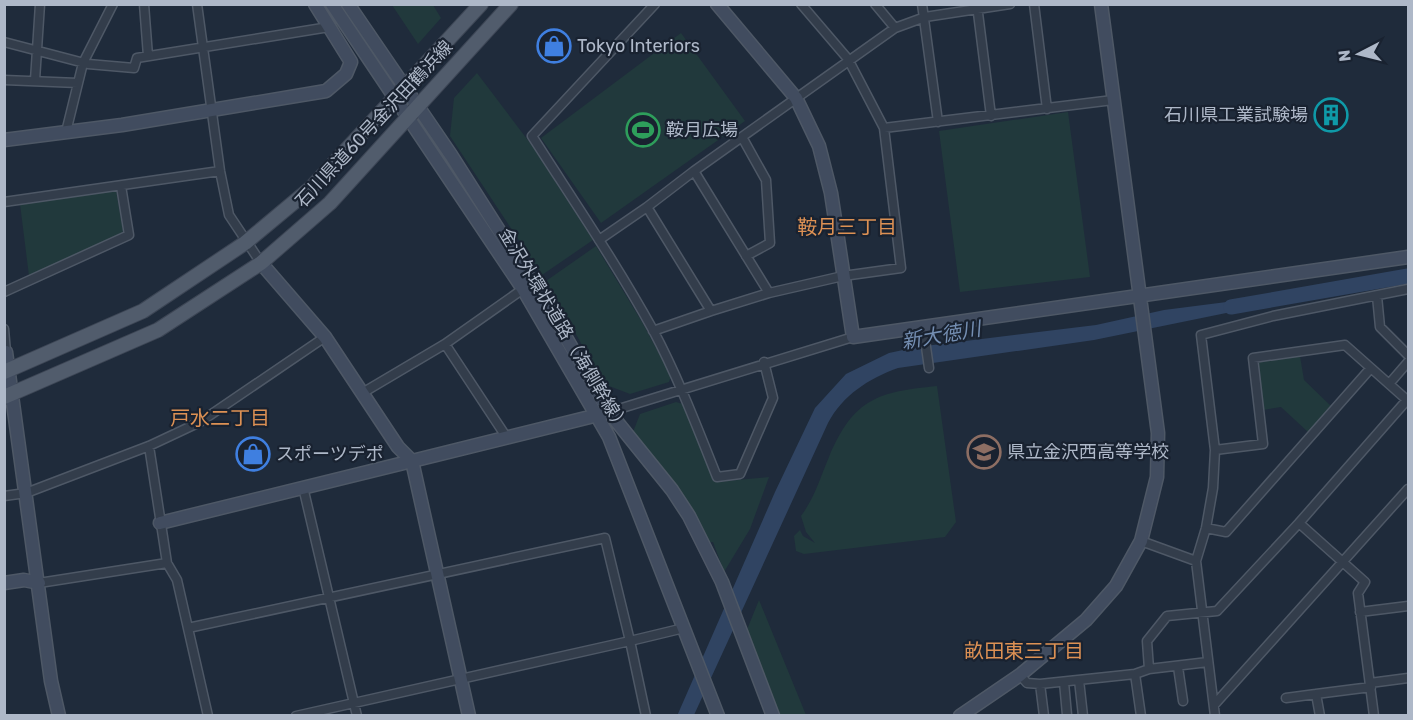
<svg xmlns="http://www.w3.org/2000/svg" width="1413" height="720" font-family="Rubik,'Noto Sans JP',sans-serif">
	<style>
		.green { fill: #21393c }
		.water { fill: #304462 }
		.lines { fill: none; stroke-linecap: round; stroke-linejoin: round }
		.river { stroke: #304462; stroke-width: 15 }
		.street-casing { stroke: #4e5866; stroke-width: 11 }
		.secondary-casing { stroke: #4e5866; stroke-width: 15 }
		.primary-casing { stroke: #3d4655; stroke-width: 16 }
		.street { stroke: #333d4b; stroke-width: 8 }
		.secondary { stroke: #414c5f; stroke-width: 12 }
		.primary { stroke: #515c6c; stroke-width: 14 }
		.labels { text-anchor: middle; stroke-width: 4.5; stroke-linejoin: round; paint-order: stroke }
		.poi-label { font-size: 18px; fill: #aeb8c8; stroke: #192230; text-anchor: start }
		.street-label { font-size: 18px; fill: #aeb8c8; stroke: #192230 }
		.neighbourhood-label { font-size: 20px; fill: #dd9154; stroke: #192230 }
		.water-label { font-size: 20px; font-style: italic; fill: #748eb2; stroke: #192230 }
	</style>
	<rect width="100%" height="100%" fill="#1f2b3b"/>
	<!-- green -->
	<path class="green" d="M392 5H433L441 18 418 44Z
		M681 33 745 121 601 223 541 138Z
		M477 73 533 147 593 240 542 275 450 136 454 98Z
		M1068 112 1090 277 960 292 939 131Z
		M116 190 123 231 120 235 29 276 20 204Z
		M596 246 642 322 671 376 669 382 630 394 604 384 546 281Z
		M1300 356 1304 380 1332 407 1308 432 1281 407 1263 410 1258 365 1261 360Z
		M937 386 956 522 945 537 804 554 796 551 794 536 800 530 803 536 815 543 806 532 801 516C815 497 820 478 829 457 854 398 878 392 937 386Z
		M676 402 683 404 716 482 769 477 750 529 724 572 713 542H710L695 513 633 432 640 414Z
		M759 600 806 715H778L746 632Z"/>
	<!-- water -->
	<path class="water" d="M1250 299 1253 307 1236 311 1094 340 898 368C868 379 843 395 828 423L694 715 677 716 775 492 815 408 846 374 889 353 917 347 1096 325 1164 310Z"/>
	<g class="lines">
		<!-- river -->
		<path class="river" d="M1231 307 1408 276"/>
		<defs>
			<path id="street" d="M144 4 148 56
				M197 4 220 171 229 215 261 263
				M655 4 532 136C573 200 616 263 653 330 678 377 697 427 717 477L740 474 773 398 764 362
				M801 4 848 59 884 128 1113 100
				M875 4 895 28
				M922 4 938 122
				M1034 4 1047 109
				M977 5 991 116
				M4 42 88 64 134 68 137 58 329 27
				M4 80 78 83
				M35 80 40 4
				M884 128 901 268 843 276 769 293 694 171 895 28 925 17 1010 4
				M66 132 83 63 113 4
				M742 137 766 180 770 243 746 256
				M694 171 647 207 711 311 769 293
				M4 202 220 171
				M599 240 647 207
				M4 292 129 235 121 186
				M1377 296 1380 327 1408 355
				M923 326 929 368
				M4 329 6 352
				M653 331 711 311
				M445 344 507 438
				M364 392 445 344 523 289
				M609 412 853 337
				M149 446 167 563 177 580 208 716
				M1215 450 1263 444 1253 358 1345 345 1389 384 1408 362
				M303 487 357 716
				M4 496 26 493 149 446 200 422 325 337
				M1299 523 1365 582 1358 593 1374 716
				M1206 528 1226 532 1370 369
				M1141 541 1196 561
				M39 583 167 563
				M1360 612 1408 606
				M188 628 605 538 630 641 684 628
				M1178 667 1183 701
				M1149 669 1147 641 1167 616 1217 611 1299 523 1407 400 1389 384
				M1135 674 1141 716
				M1020 675 1027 683 1040 684 1135 674 1149 669 1208 662
				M1079 680 1083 716
				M1064 682 1067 715
				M1370 683 1408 678
				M1040 684 1044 716
				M1286 698 1316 694
				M1214 705 1408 489
				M296 716 630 641 646 716
				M1215 716 1196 561 1206 528 1213 488 1215 450 1201 335 1273 316 1408 289
				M1320 716 1316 694 1371 687"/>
			<path id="secondary" d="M332 4 523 289 609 437 718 716
				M348 4 451 155 554 317 609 412 672 490 689 516 722 582 773 716
				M717 4 796 98 819 146 831 193 853 337 1408 257
				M4 140 122 125 326 91 346 74 351 62 315 4
				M261 263 325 337 398 447 412 461 602 414
				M6 352 51 681 59 716
				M160 523 412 461 469 716
				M4 583 24 580 39 583
				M960 716 1020 675 1086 620 1116 586 1141 541 1157 477 1158 433 1101 4"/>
			<path id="primary" d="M4 372 143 311 245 243 311 188 481 4
				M4 397 158 330 261 263 330 203 511 4"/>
		</defs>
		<!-- street casing -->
		<use href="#street" class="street-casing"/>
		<!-- secondary casing -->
		<use href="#secondary" class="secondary-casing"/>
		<!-- primary casing -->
		<use href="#primary" class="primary-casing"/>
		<!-- street -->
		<use href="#street" class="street"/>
		<!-- secondary -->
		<use href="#secondary" class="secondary"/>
		<!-- primary -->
		<use href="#primary" class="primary"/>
	</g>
	<!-- icons -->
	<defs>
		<symbol id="shop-ring" viewBox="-11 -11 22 22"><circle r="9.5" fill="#192230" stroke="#3f7fe0" stroke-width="1.5"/><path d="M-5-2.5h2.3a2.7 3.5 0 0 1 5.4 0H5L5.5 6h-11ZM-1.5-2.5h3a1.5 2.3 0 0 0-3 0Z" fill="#3f7fe0"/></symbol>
		<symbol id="building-ring" viewBox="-11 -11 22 22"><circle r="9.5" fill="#192230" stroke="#0f9aa8" stroke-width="1.5"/><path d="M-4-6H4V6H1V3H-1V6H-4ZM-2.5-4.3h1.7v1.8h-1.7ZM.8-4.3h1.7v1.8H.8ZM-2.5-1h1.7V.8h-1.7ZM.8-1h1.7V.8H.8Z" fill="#0f9aa8"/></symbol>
		<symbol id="stadium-ring" viewBox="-11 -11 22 22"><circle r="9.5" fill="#192230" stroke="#2e9e5b" stroke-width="1.5"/><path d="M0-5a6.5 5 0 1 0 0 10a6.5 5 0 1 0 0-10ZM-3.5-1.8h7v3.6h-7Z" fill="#2e9e5b"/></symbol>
		<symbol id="school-ring" viewBox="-11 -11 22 22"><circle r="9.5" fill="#192230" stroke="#8d6e63" stroke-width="1.5"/><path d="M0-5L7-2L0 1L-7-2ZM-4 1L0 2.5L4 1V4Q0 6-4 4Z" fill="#8d6e63"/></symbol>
	</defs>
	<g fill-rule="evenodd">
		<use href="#shop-ring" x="535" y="27" width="38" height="38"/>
		<use href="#building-ring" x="1312" y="96" width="38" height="38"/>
		<use href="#stadium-ring" x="624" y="111" width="38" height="38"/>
		<use href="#school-ring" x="965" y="433" width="38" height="38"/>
		<use href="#shop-ring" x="234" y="435" width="38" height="38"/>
	</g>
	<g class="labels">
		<!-- poi labels -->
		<g class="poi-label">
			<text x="577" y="52">Tokyo Interiors</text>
			<text x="1308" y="121" text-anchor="end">石川県工業試験場</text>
			<text x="666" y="136">鞍月広場</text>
			<text x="1007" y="458">県立金沢西高等学校</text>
			<text x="276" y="460">スポーツデポ</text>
		</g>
		<!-- street labels -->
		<g class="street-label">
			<text transform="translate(374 124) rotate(-47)" y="6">石川県道60号金沢田鶴浜線</text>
			<text transform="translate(564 330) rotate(59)" y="6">金沢外環状道路（海側幹線）</text>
		</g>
		<!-- neighbourhood labels -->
		<g class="neighbourhood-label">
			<text x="847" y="234">鞍月三丁目</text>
			<text x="220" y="425">戸水二丁目</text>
			<text x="1024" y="658">畝田東三丁目</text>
		</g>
		<!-- water labels -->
		<g class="water-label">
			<text transform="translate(941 335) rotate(-10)" y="7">新大徳川</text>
		</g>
	</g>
	<!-- border -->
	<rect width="1413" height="720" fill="none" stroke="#aeb8c8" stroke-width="12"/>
	<!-- north arrow -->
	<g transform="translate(1359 54) rotate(263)" stroke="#192230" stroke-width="4.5" paint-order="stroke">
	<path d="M0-4.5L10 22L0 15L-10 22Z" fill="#aeb8c8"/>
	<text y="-9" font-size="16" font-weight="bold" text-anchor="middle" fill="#aeb8c8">N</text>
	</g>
</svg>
